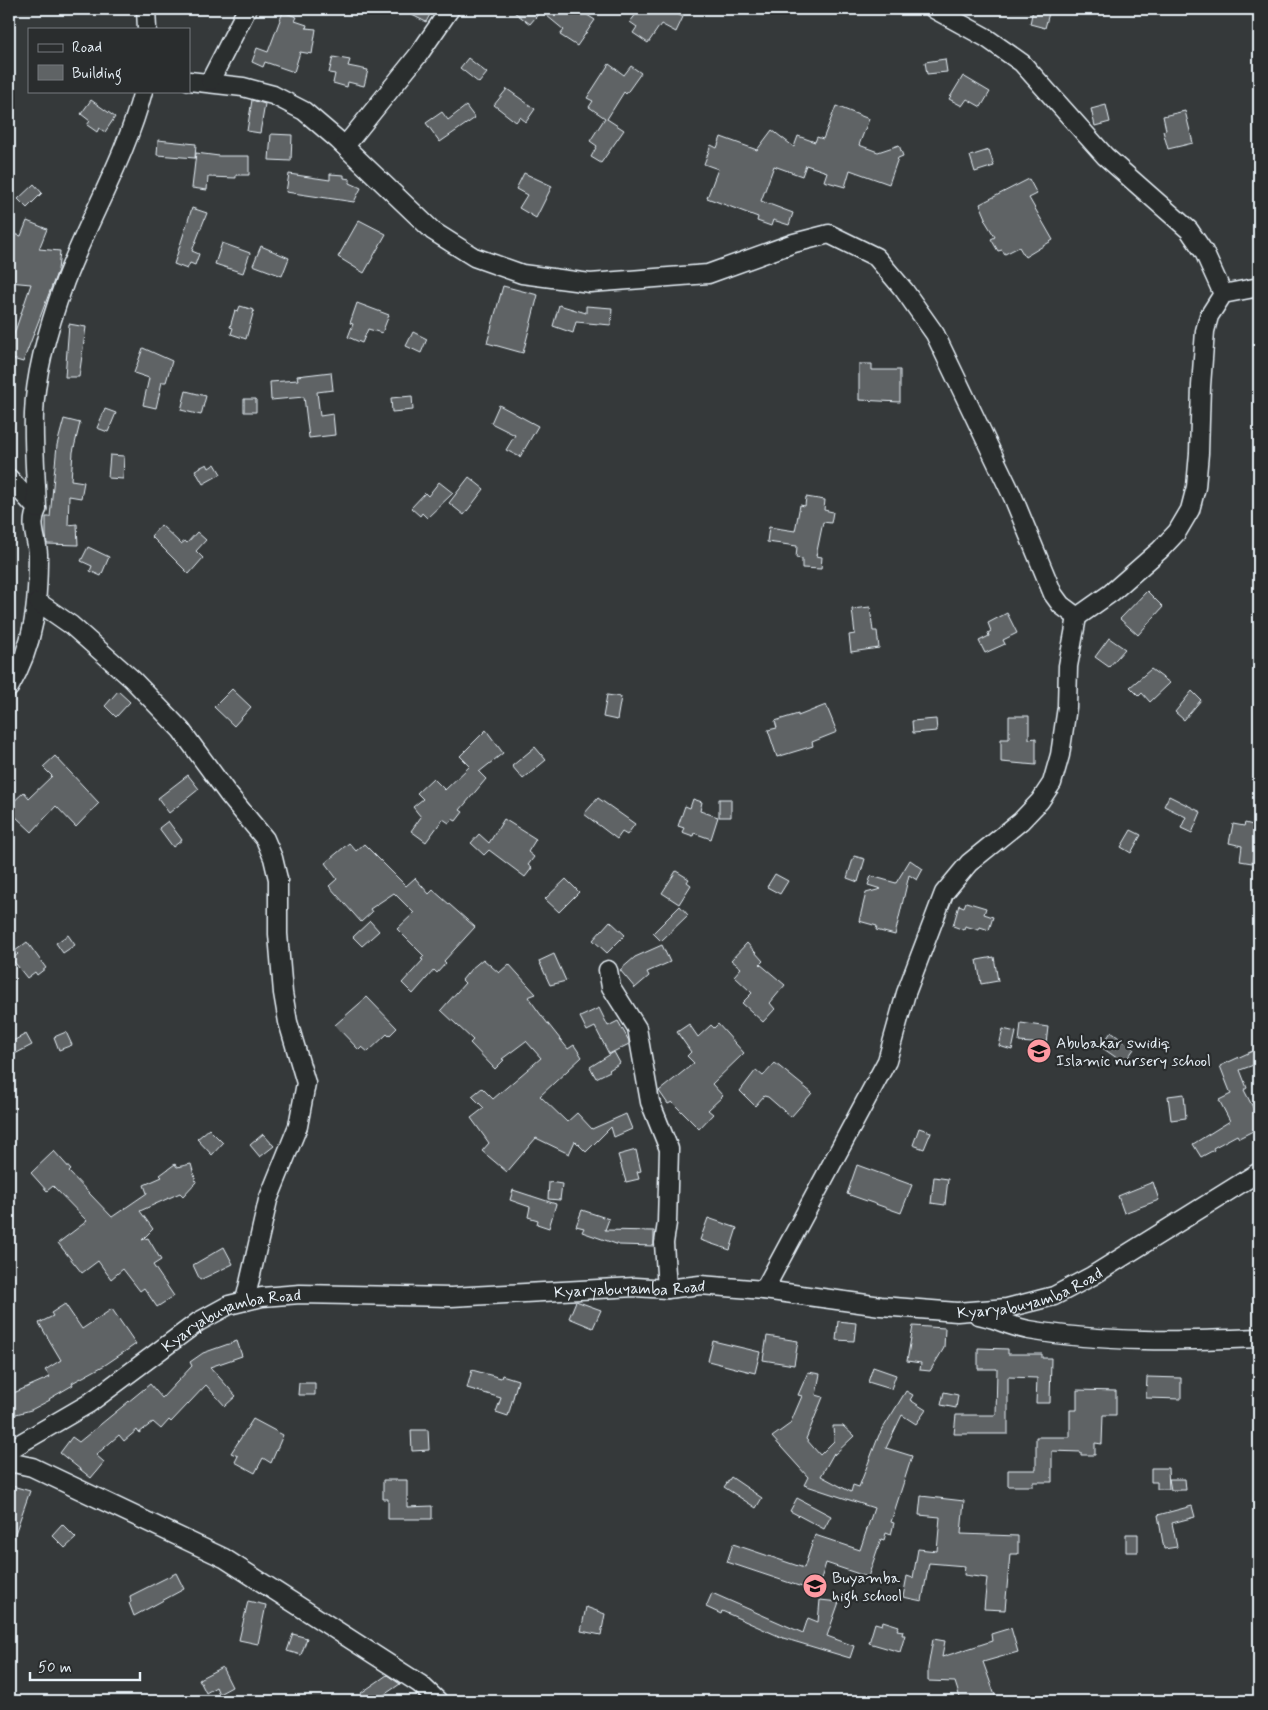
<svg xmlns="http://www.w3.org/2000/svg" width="1268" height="1710" font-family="Mynerve,sans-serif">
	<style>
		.building { fill: #5f6365; stroke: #e8f1f8 }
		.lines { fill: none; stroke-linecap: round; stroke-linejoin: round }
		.minor-casing { stroke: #e8f1f8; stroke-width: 21 }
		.minor { stroke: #2a2d2e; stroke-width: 18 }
		.labels { text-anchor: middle; stroke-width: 4.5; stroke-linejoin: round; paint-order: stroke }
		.poi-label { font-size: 16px; fill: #e8f1f8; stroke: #2a2d2e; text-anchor: start }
		.street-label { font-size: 16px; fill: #e8f1f8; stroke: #2a2d2e }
	</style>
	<rect width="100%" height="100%" fill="#35393a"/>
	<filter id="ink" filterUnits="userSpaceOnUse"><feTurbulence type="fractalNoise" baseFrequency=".02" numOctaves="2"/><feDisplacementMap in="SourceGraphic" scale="10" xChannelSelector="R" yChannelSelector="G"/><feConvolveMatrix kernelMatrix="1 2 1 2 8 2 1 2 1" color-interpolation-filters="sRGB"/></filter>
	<g filter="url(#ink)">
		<!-- building -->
		<path class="building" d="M400 9H433L426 22Z
			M510 9H578L595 20 577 46 560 35 564 30 541 11 530 24Z
			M640 9H667L683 17 676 32 661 24 648 43 633 33 637 27 630 22Z
			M1033 9 1049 13 1045 28 1030 24Z
			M283 12 297 17 295 21 307 25 306 28 316 29 312 54 300 52 294 72 265 62 263 67 252 62 257 48 268 52Z
			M333 57 350 60 348 66 368 70 364 86 348 82 347 87 333 83 335 74 329 73Z
			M468 58 487 73 479 83 460 68Z
			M945 59 947 72 927 74 925 62Z
			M609 64 624 75 631 66 641 73 626 94 624 92 607 119 624 130 601 163 591 157 597 146 590 141 605 118 589 107 593 101 587 98Z
			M963 76 990 92 981 107 967 99 962 106 949 99Z
			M507 89 535 109 526 122 520 117 516 122 494 105Z
			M91 100 115 117 105 132 99 128 97 132 87 125 90 121 81 114Z
			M252 100 265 104 260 133 247 131Z
			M1106 105 1110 122 1095 126 1091 109Z
			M466 106 475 118 440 142 426 123 442 112 448 120Z
			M836 106 869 119 859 145 878 152 899 145 903 156 898 158 889 184 850 170 845 187 824 181 827 172 806 165 802 176 774 166 761 201 793 213 789 225 773 220 771 226 757 221 758 217 707 198 718 169 704 164 711 145 717 148 721 137 757 150 772 130 794 147 798 136 815 142 817 137 823 139Z
			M1185 111 1193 143 1168 149 1163 131 1166 130 1163 116Z
			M271 134 292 135 291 161 269 160Z
			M158 140 196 144 195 158 157 155Z
			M989 150 994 166 975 172 970 156Z
			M196 153 219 156H249V175H236V178L208 177 207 190 192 188Z
			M524 173 552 186 536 218 519 208 527 195 516 189Z
			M289 174 330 180V174L344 175V178L350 179V183L361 188 354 202 286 192Z
			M1029 179 1037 194 1029 198 1053 240 1025 257 1019 247 1005 254 1002 250 998 251 991 239 995 237 984 219 986 218 980 204Z
			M34 184 42 193 27 208 18 199Z
			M192 208 207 213 192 251 199 254 195 265 190 263 187 269 174 264Z
			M359 220 386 234 364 273 338 257Z
			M27 221 47 229 39 249 60 251 58 270 23 362 9 358V349L31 284 9 282V242L11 233 21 236Z
			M222 243 250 253 243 273 215 264Z
			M261 246 289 258 282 276 253 265Z
			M503 286 538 295 523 353 487 343Z
			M357 303 389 315 382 333 368 329 362 343 348 337 353 324 350 323Z
			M559 305 586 313V306L612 308 611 325 576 322 573 333 553 326Z
			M240 306 254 310 246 339 231 334 233 328 230 327 235 310 238 311Z
			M69 324 86 327 79 377H65Z
			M413 332 427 339 421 353 406 346Z
			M143 348 172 361 166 382H162L156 408 143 405 149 378 134 373Z
			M859 364H872V370H900V402L859 400Z
			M331 372 333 390 317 392 320 416 333 414 335 435 309 438 304 397 271 400 270 382 298 380 297 376Z
			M186 391 206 396 201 415 181 410Z
			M412 396 413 410 392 412 391 398Z
			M244 399H256V412H244Z
			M499 405 538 426 520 457 506 450 515 435 491 423Z
			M105 409 116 413 108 432 97 428Z
			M64 419 80 423 73 452 71 480 84 482 81 498 69 496 68 525 77 524 78 545 47 544 46 535V517H50L57 445Z
			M110 455 124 456 123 479 108 478Z
			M207 464 209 468 215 464 221 474 203 484 195 470Z
			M469 477 484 489 464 515 449 503Z
			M439 482 453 493 427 518 422 513 420 516 411 508 425 493 428 496Z
			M806 497 825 500 824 510 833 512 831 523 823 522 816 556 822 557 821 569 802 568V559L796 558 797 546 767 542 769 527 795 531 800 505 805 506Z
			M161 525 181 544 185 541 187 543 197 532 206 540 196 551 203 558 189 574 151 536Z
			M88 547 109 557 101 576 90 571 92 566 81 561Z
			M1147 591 1163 607 1138 635 1120 619Z
			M870 607 873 631H877L879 648 851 652 849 635 855 634 852 609Z
			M1007 613 1017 633 1003 640 1005 644 985 653 979 641 989 636 988 633 991 631 988 623Z
			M1109 638 1125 649 1109 667 1095 657Z
			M1151 669 1170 683 1150 702 1142 693 1139 696 1130 687Z
			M232 689 251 707 234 726 214 707Z
			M118 691 130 702 116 717 105 706Z
			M1192 691 1201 700 1184 720 1175 712Z
			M607 695 621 697 617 720 603 717Z
			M826 705 837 732 812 742 813 746 777 757 768 730 777 728 775 721 798 714V716Z
			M1009 716H1029V739L1036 738V765L1001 762V739H1009Z
			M936 719 937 731 913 733 912 721Z
			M486 730 503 753 479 772 486 779 460 810 463 812 456 821 452 819 449 823 443 819 426 842 411 831 421 817 413 807 423 799 417 793 433 778 445 790 470 766 460 756Z
			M535 747 546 760 523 779 512 766Z
			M55 756 99 803 76 827 56 806 32 832 16 817 9 824V806L24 792 29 798 52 776 43 767Z
			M188 775 199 789 169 813 158 798Z
			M1169 796 1201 812 1192 833 1181 828 1186 817 1164 806Z
			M598 798 635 824 627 835 622 832 617 839 584 814Z
			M693 799 702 802 700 811 718 817 711 839 694 833 693 836 682 832 684 828 678 826 685 806 690 808Z
			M719 799H731V817H719Z
			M504 819 536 839 528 852 534 857 528 865 532 868 525 877 489 850 484 855 471 843 479 834 489 843Z
			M168 821 182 840 173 847 159 828Z
			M1245 823 1257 826 1256 830H1259L1258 849 1254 848 1252 863 1240 861 1242 846 1229 843 1233 824 1244 826Z
			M1131 830 1141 835 1131 853 1121 847Z
			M349 843 356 851 364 844 406 886 415 878 429 894 433 890 475 927 444 961 446 963 437 973 434 970 413 994 402 983 423 960 421 959 424 956 397 929 414 913 394 893 370 909 372 912 361 922 329 886 337 879 325 863Z
			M854 856 865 859 858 882 847 878Z
			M910 860 923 869 917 880 909 875 895 935 876 930 877 926 859 921 866 893 881 889 868 885 871 876 896 883Z
			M676 871 689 879 687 882 691 885 679 904 662 893Z
			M775 874 788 881 780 894 767 887Z
			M566 879 579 892 559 912 545 899Z
			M966 902 986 908 984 914 993 917 989 930 980 927 979 930 965 926 964 930 953 926 959 905 964 907Z
			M680 906 688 915 661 941 653 933Z
			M370 921 379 931 362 946 353 937Z
			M610 921 625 935 607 953 593 940Z
			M68 935 75 945 63 953 56 943Z
			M27 942 46 968 37 975 35 972 27 978 12 959 18 954 15 951Z
			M747 943 763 961 760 964 785 985 770 1003 775 1009 763 1022 742 1003 752 993 734 976 741 968 731 960Z
			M662 945 670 962 647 972 649 976 635 988 620 970 635 957Z
			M554 954 566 981 550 985 539 961Z
			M994 957 998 981 981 984 977 960Z
			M483 959 499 973 509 964 536 994 528 997 541 1015 568 1049 574 1045 582 1057 540 1096 567 1122 577 1113 592 1129 626 1114 632 1129 614 1137 611 1127 586 1152 575 1141 569 1154 536 1138 507 1172 482 1151 489 1143 471 1118 484 1108 472 1096 482 1088 493 1099 541 1058 526 1041 502 1059 504 1060 495 1069 470 1043 473 1040 441 1010 465 983 462 980 471 969Z
			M367 997 397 1028 389 1036 387 1034 368 1052 362 1047 359 1050 335 1025Z
			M599 1008 608 1026 618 1021 629 1041V1044L609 1054 595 1027 587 1031 580 1017Z
			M1021 1023 1048 1027 1046 1044 1019 1042Z
			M689 1024 698 1037 711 1025 714 1028 718 1024 744 1053 712 1084 723 1096 708 1110 713 1114 699 1129 672 1102 668 1104 659 1091 694 1063 687 1056 691 1052 677 1032Z
			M1003 1029 1016 1032 1012 1050 999 1046Z
			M66 1032 72 1045 59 1050 54 1037Z
			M1111 1032 1134 1049 1124 1063 1101 1047Z
			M26 1034 32 1045 9 1057V1043Z
			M1259 1048V1063L1240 1070 1247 1088 1244 1090 1259 1119V1128L1239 1138 1237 1135 1213 1148 1214 1150 1201 1157 1193 1144 1230 1121 1219 1100 1231 1094 1220 1066Z
			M614 1052 620 1063 609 1070 610 1071 596 1078 590 1067Z
			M775 1063 812 1093 791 1117 768 1097 764 1096 755 1106 740 1091 756 1070 763 1076Z
			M1184 1094 1186 1118 1171 1120 1168 1096Z
			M919 1128 931 1132 924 1149 913 1145Z
			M209 1129 223 1143 212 1155 197 1139Z
			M263 1134 274 1146 260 1157 250 1145Z
			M636 1150 641 1171 637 1172 639 1179 626 1182 618 1155Z
			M54 1151 71 1170 69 1172 112 1217 147 1193 144 1185 162 1177 160 1175 175 1164 177 1167 191 1164 196 1182 183 1196 180 1193 140 1211 153 1229 142 1240 148 1238 161 1260 153 1265 174 1296 157 1307 144 1288 140 1291 123 1269 111 1279 98 1261 82 1273 58 1243 87 1221 53 1186 47 1191 31 1173Z
			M857 1165 912 1185 901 1213 847 1194Z
			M934 1177 948 1179 945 1205 931 1203Z
			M549 1182 562 1184 560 1200 548 1199Z
			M1153 1182 1159 1200 1124 1213 1118 1196Z
			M513 1190 556 1204 549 1228 537 1224 538 1220 528 1217 530 1207 510 1200Z
			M582 1210 609 1219 605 1230 654 1231V1246L619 1245 582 1232 584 1228 576 1226Z
			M708 1218 737 1228 730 1250 700 1240Z
			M224 1247 233 1264 200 1280 193 1265Z
			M576 1301 601 1310 593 1328 569 1318Z
			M65 1304 82 1329 112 1309 136 1344 105 1365 72 1383 73 1385 49 1399 50 1400 31 1410 9 1416V1395L50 1377 45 1370 61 1360 39 1323 53 1316 51 1313Z
			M838 1321 856 1323 854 1341 836 1340Z
			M913 1326 945 1328 944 1348 930 1371 920 1370 921 1363 907 1361Z
			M767 1336 798 1341 794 1365 763 1360Z
			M237 1341 242 1356 210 1367 236 1396 225 1406 206 1385 171 1422 169 1420 161 1429 153 1422 139 1433 137 1430 124 1441 119 1435 96 1455 104 1462 91 1478 60 1453 72 1437 79 1442 150 1384 162 1398 192 1366 190 1362 203 1353Z
			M713 1341 760 1352 755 1373 708 1361Z
			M978 1348 1008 1349V1354H1042V1358H1051L1050 1403H1036L1037 1378 1008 1377V1434H954L956 1415H996L997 1369H978Z
			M873 1367 896 1375 891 1389 868 1382Z
			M472 1370 501 1378 502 1375 518 1380 508 1416 496 1412 501 1398 467 1388Z
			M808 1372 820 1374 816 1395 823 1397 806 1439 820 1455 834 1441 833 1426H843L854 1436 834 1455V1453L821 1476 851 1492 853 1485 859 1487 879 1435 906 1391 913 1395 910 1400 926 1410 916 1424 902 1415 886 1448 912 1456 891 1522 894 1523 891 1535 886 1533 884 1540 881 1539 868 1577 826 1563 817 1592 727 1562 733 1544 804 1568 815 1535 860 1550 874 1508 804 1485 808 1477 772 1437 790 1424 802 1396 798 1395Z
			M1147 1377 1181 1378V1399L1146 1398Z
			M299 1383H315V1395H298Z
			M1077 1390 1116 1391V1415H1103L1102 1444 1095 1443V1455H1081V1452L1052 1451V1482H1033V1486H1008V1470H1036V1437H1070V1410H1077Z
			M944 1392 958 1395 956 1408 941 1405Z
			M253 1419 283 1435 271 1463 263 1458 255 1473 235 1462 238 1456 231 1453Z
			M411 1430H428L429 1450 412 1451Z
			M1151 1468H1168L1169 1489H1157V1482H1151Z
			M731 1477 762 1498 756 1508 724 1487Z
			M1169 1479H1185L1186 1490H1171Z
			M383 1480H407V1507L432 1506V1519H388V1499H383Z
			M9 1485 30 1491 11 1545 9 1544Z
			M921 1496 964 1501 961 1534 1018 1536V1554H1010L1005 1610 984 1609 987 1578 964 1575 965 1566 929 1563 922 1601 903 1597 907 1576 913 1578 918 1549 937 1551 940 1517 919 1515Z
			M797 1498 831 1516 824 1529 790 1511Z
			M1192 1506 1195 1517 1172 1523 1177 1547 1164 1549 1158 1515Z
			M62 1524 76 1538 65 1548 52 1535Z
			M1126 1534H1138V1552H1126Z
			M176 1573 184 1589 134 1616 129 1603 131 1602 130 1596Z
			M712 1593 803 1633 808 1618 818 1622 820 1600 839 1602 827 1636 854 1646 850 1658 783 1638 722 1611 721 1614 706 1607Z
			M248 1601 266 1605 258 1644 239 1640Z
			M586 1607 605 1614 601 1635 581 1631Z
			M883 1621 899 1626 897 1630 903 1631 902 1635H905L900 1652 869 1643 875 1623 882 1625Z
			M1011 1628 1018 1652 983 1662 997 1701H961L955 1682 928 1681V1668L933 1639 945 1641 942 1657 992 1641 991 1634Z
			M293 1634 307 1638 301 1655 287 1651Z
			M222 1667 232 1687 219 1694 216 1687 206 1693 199 1679Z
			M387 1675 400 1684 375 1701H367L361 1693Z"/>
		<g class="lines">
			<defs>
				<g id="minor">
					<path d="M146 9 147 29"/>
					<path d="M934 9 985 37 1022 63 1105 156 1189 230 1204 252 1223 294"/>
					<path d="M189 81 243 87 273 95 304 111 338 140 433 231 474 257 522 274 590 283 708 274 794 243 829 234 876 257 904 290 935 334 1013 497 1053 594 1061 605 1077 617 1111 593 1160 550 1177 532 1190 510 1196 487 1199 453 1201 386 1205 331 1209 316 1223 294 1259 287"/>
					<path d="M210 81 247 9"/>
					<path d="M345 146 419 54 450 9"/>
					<path d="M9 478 37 509C29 525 37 538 38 554 38 605 35 643 9 688"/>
					<path d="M37 509C36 478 33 446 34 414 35 371 50 322 65 281 89 218 126 157 143 91"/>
					<path d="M38 602 71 625 132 679 181 730 228 794 265 839 273 858 278 879V934L283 993 288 1022 306 1083 298 1126 268 1200 245 1301"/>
					<path d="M608 970 611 987 637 1028 650 1102 669 1149 667 1223 664 1243 667 1289"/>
					<path d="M764 1290 887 1061 906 993 944 893 969 863 1021 821 1040 801 1052 783 1060 755 1067 707 1068 666 1077 617"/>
					<path d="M978 1315C995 1318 1011 1327 1029 1330 1104 1343 1183 1341 1259 1338"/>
					<path id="s1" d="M9 1450 88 1404 198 1322 229 1305 262 1297 300 1294 451 1297 635 1287 667 1289 700 1285 764 1290 881 1306 957 1312 1007 1308 1054 1296 1092 1276 1259 1172"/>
					<path d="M9 1462 32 1467 224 1558 420 1684 438 1701"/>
				</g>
			</defs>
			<!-- minor casing -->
			<use href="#minor" class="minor-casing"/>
			<!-- minor -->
			<use href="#minor" class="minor"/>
		</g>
	</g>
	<!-- icons -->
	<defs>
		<symbol id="school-disc" viewBox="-11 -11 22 22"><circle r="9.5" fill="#ff9aa2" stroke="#2a2d2e"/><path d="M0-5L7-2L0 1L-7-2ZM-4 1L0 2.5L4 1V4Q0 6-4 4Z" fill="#111"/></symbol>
	</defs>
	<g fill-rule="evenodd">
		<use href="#school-disc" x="1025" y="1037" width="28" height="28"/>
		<use href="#school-disc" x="801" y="1572" width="28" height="28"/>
	</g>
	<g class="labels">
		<!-- poi labels -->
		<g class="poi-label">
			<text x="1056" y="1048">Abubakar swidiq<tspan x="1056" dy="18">Islamic nursery school</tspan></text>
			<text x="832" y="1583">Buyamba<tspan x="832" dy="18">high school</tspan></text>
		</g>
		<!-- street labels -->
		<g class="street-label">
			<text dy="6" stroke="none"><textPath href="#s1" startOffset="666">Kyaryabuyamba Road</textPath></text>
			<text dy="6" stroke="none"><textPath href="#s1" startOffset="1071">Kyaryabuyamba Road</textPath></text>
			<text dy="6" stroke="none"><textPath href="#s1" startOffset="261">Kyaryabuyamba Road</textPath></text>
		</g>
	</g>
	<!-- margin -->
	<rect width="1268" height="1710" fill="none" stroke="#2a2d2e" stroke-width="30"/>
	<rect x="15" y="15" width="1238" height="1680" fill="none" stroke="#e8f1f8" stroke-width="2" filter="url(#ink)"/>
	<!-- legend -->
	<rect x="28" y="28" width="162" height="65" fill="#2a2d2e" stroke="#767b7f"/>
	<rect x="38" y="44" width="25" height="8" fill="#2a2d2e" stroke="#767b7f"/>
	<text x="72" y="52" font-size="15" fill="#e8f1f8">Road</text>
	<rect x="38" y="65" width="25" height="15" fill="#5f6365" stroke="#767b7f"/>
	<text x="72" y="78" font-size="15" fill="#e8f1f8">Building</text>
	<!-- scale -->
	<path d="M30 1672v8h110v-8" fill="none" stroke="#e8f1f8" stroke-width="2.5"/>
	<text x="38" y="1672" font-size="15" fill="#e8f1f8" stroke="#2a2d2e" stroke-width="4" paint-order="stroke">50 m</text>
</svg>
